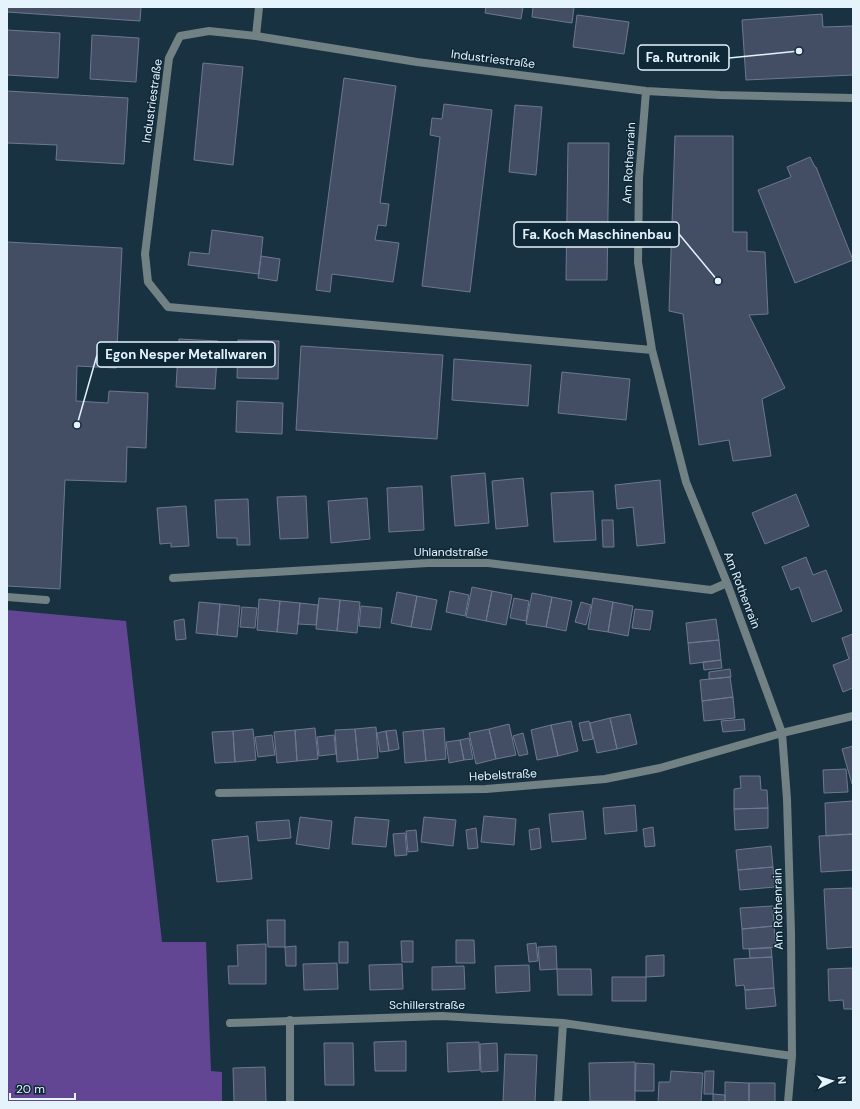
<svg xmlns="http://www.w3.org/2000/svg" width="860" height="1109" font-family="'DM Sans',sans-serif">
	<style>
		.green { fill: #634693 }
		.building { fill: #434d64; stroke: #6e7891 }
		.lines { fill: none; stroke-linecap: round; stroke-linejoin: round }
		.service { stroke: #728183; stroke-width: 8 }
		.minor { stroke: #728183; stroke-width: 8 }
		.labels { text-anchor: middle; stroke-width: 3; stroke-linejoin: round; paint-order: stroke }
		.street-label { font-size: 12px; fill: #e5f3fd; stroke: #0f2837 }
		.leader { fill: none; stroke: #e5f3fd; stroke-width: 1.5 }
		.callout-dot { fill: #e5f3fd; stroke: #0f2837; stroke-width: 1.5 }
		.callout { fill: #0f2837; stroke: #e5f3fd; stroke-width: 1.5 }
		.callout-label { font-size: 13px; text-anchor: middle; font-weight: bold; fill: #e5f3fd }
	</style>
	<rect width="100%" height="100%" fill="#193241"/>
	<!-- green -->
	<path class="green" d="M7 610 126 621 162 942H206L211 1071 222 1072V1102H7Z"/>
	<!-- building -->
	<path class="building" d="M7 7H141L140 21 7 12Z
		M486 7H523L521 19 485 13Z
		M533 7H574L572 23 532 17Z
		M822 14 823 27 853 26V75L746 80 742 20Z
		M577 15 629 22 624 54 573 47Z
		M7 30 60 33 58 78 7 75Z
		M92 35 139 38 136 82 90 79Z
		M203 63 243 67 233 165 194 160Z
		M344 78 396 86 380 203 389 204 386 226 378 225 375 240 399 243 393 282 332 274 330 292 316 290Z
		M7 91 128 98 124 164 56 160 57 145 7 143Z
		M444 104 492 110 470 292 422 286 440 137 430 135 432 118 442 119Z
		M515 105 542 107 536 175 509 172Z
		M675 136H733V232H747V251L765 252 768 314 749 315 785 388 762 399 771 456 733 461 729 440 699 445 683 314 669 311Z
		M568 143H609L607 280H566Z
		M810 157 815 167H816L853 260 795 283 758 190 791 177 787 167Z
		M212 230 263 237 259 274 188 265 190 252 209 254Z
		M7 242 122 248 116 368 77 366 76 401 108 403 109 391 148 393 146 448 127 447 126 482 65 480 60 589 7 586Z
		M261 256 280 259 277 281 258 278Z
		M179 339 218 341 215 389 176 387Z
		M238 340 279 341 278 379 237 378Z
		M301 346 443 355 437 439 296 430Z
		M454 359 531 365 528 406 452 400Z
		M562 372 630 379 626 420 558 413Z
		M237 401 283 403 282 434 236 432Z
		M485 473 489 523 455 526 451 476Z
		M523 478 528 526 496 529 492 481Z
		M660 480 665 543 637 546 633 507 617 509 615 485Z
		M422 486 424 530 389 532 387 488Z
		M593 491 596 540 554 542 551 493Z
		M796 494 809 526 765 544 752 513Z
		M306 496 308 538 280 539 277 497Z
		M367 498 370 539 331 543 328 501Z
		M248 499 250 545H237V538H217L215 500Z
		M186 506 189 546 171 547V543L160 544 157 508Z
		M602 520H613L614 547H603Z
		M806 557 813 575 826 570 842 611 812 622 799 587 791 590 782 567Z
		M472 587 492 591 486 621 466 617Z
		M450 591 469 595 465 616 446 612Z
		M492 591 512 595 506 625 486 621Z
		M397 592 417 596 411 627 391 623Z
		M532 593 552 597 546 627 526 624Z
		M417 596 437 600 431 630 411 627Z
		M552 597 572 601 566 631 546 627Z
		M319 598 340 600 337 631 316 629Z
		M514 598 529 601 526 621 510 618Z
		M593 598 613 602 608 632 588 629Z
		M259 599 280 601 277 632 257 630Z
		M340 600 360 602 357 633 337 631Z
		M280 601 300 603 297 634 277 632Z
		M199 602 220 604 217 635 196 633Z
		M581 602 591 605 586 625 575 622Z
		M613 602 633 606 628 636 608 632Z
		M300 603 318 605 316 625 298 624Z
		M220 604 240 606 237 637 217 635Z
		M361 606 382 608 380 628 359 626Z
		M242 607 257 608 255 628 240 627Z
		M635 609 653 611 650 630 632 628Z
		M184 619 186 639 176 640 174 621Z
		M716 619 719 640 688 643 686 623Z
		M853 634V688L843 692 833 665 849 659 842 638Z
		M719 640 721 660 690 664 688 643Z
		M721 660 722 668 704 670 703 662Z
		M730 669 731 677 709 679V672Z
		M730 677 733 697 702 701 700 680Z
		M733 697 735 718 704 721 702 701Z
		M630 714 637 744 617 749 610 718Z
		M610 718 617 749 597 753 590 723Z
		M744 719 745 730 723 732 721 721Z
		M571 721 578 751 558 756 551 725Z
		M589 721 593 739 583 741 579 723Z
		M509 724 516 755 496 759 489 729Z
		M551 725 558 756 537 760 531 730Z
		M376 727 378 758 358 760 355 729Z
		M315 728 318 759 297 761 295 730Z
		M444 728 446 759 426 761 423 730Z
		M253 729 256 760 235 762 233 731Z
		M355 729 358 760 337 762 335 730Z
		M489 729 496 759 476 764 469 733Z
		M295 730 297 761 277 763 274 732Z
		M396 730 399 749 389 751 386 731Z
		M423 730 426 761 405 763 403 732Z
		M233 731 235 762 215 763 212 732Z
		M386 731 389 751 380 752 377 733Z
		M523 733 528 754 519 756 513 736Z
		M272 735 275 755 258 757 255 737Z
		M334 735 336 754 319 756 317 737Z
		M469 738 473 759 464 760 460 740Z
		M460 740 464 760 449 763 446 742Z
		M853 746V783L852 784 842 749Z
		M846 769 848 792 824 793 823 770Z
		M740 776H760L761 790H767L768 808 734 809V789L741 788Z
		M853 801V834L826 836 825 803Z
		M635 805 637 831 605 834 603 808Z
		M768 808V828L735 830 734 809Z
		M583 811 586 839 552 842 549 814Z
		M484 816 516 819 514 845 481 842Z
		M300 817 332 821 329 849 296 844Z
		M355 817 389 820 386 847 352 844Z
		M424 817 456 820 453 846 421 842Z
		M289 820 291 838 258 841 256 822Z
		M653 827 655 846 645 847 643 829Z
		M476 828 478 848 468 849 466 830Z
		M539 828 541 848 531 850 529 830Z
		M416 830 418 851 408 852 406 831Z
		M405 833 407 855 395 856 393 834Z
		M853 834V870L821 872 819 836Z
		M248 836 252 879 217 882 212 840Z
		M771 846 773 867 738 870 736 850Z
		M773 867 775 887 740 890 738 870Z
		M853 888V947L827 949 824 889Z
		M773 906 774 926 742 929 740 908Z
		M267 920H285V947H268Z
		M774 926 776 947 743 949 742 929Z
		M456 940H474L475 963H456Z
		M401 941H413V962H402Z
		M339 942H348V963H339Z
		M536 943 538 961 529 962 527 944Z
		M266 944V984H229L228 966H238L237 945Z
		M296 946V966H286L285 947Z
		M556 946 557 969 540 970 538 947Z
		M771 948 772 957 750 958 749 949Z
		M664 955V976L646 977V956Z
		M772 957 774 988 745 990 744 985 736 986 734 959Z
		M337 963 338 989 304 990 303 964Z
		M402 964 403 989 370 990 369 965Z
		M529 965 530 991 496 993 495 966Z
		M464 966 465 989 432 990V967Z
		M853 968V1009H844L843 1000 829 1001 828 969Z
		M557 969H591L592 995H558Z
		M612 977H646V1001H612Z
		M774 988 776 1006 746 1009 745 990Z
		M406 1041V1071H375L374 1042Z
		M479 1042 480 1070 448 1072 447 1043Z
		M324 1043H353L354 1085H325Z
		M497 1043 498 1071 481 1072 480 1044Z
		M505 1054 537 1055 535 1102H503Z
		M635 1062V1101H590L589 1063Z
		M636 1063 654 1064V1091H635Z
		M265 1067 266 1102H234L233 1068Z
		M671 1071 703 1073 701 1102H658L659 1082H670Z
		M705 1071H714L713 1094H704Z
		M725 1082 749 1083V1102H725Z
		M749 1083H775V1102H749Z
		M713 1094 725 1095V1102H713Z"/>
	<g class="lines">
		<!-- service -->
		<path class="service" d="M256 36 259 7
			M7 597 46 600
			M290 1102V1020"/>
		<!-- minor -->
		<path class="minor" d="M646 91 639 178 638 262 652 350 686 482 727 583 782 733 787 799 791 932 792 1056 788 1102
			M652 350 168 307 148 282 145 254 169 58 180 36 209 31 256 36 417 62 646 91 720 95 853 98
			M173 578 428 563H488L711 590 727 583
			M219 793 486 789 605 779 660 768 782 733 853 716
			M230 1023 442 1016 563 1023 792 1056
			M558 1102 563 1023"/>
	</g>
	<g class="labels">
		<!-- street labels -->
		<g class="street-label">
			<text transform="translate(493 59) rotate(7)" y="4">Industriestraße</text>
			<text transform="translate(152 101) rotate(-82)" y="4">Industriestraße</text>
			<text transform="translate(629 163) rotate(-87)" y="4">Am Rothenrain</text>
			<text x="451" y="556">Uhlandstraße</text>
			<text transform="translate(742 590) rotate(69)" y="4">Am Rothenrain</text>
			<text transform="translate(503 775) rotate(-3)" y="4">Hebelstraße</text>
			<text transform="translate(778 909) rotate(-91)" y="4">Am Rothenrain</text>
			<text x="427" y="1009">Schillerstraße</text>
		</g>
	</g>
	<!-- callouts -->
	<path class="leader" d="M799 51L729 58M718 281L679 234M77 425L97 355"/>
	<g class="callout-dot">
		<circle cx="799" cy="51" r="4"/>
		<circle cx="718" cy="281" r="4"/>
		<circle cx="77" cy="425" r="4"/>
	</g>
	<g class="callout">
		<rect x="638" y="45" width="91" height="25" rx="4"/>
		<rect x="514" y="222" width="165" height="25" rx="4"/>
		<rect x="97" y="342" width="178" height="25" rx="4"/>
	</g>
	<g class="callout-label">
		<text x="683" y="62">Fa. Rutronik</text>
		<text x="597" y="239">Fa. Koch Maschinenbau</text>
		<text x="186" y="359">Egon Nesper Metallwaren</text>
	</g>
	<!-- border -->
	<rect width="860" height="1109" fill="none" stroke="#e5f3fd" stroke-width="16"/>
	<!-- north arrow -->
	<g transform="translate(832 1081) rotate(85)" stroke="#0f2837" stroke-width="3" paint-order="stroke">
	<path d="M0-3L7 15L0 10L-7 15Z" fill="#e5f3fd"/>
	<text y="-6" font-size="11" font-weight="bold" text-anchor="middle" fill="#e5f3fd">N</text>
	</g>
	<!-- scale -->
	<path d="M10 1093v6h65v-6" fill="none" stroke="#e5f3fd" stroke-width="2"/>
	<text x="16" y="1093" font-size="12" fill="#e5f3fd" stroke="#0f2837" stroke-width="3" paint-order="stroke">20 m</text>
</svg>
